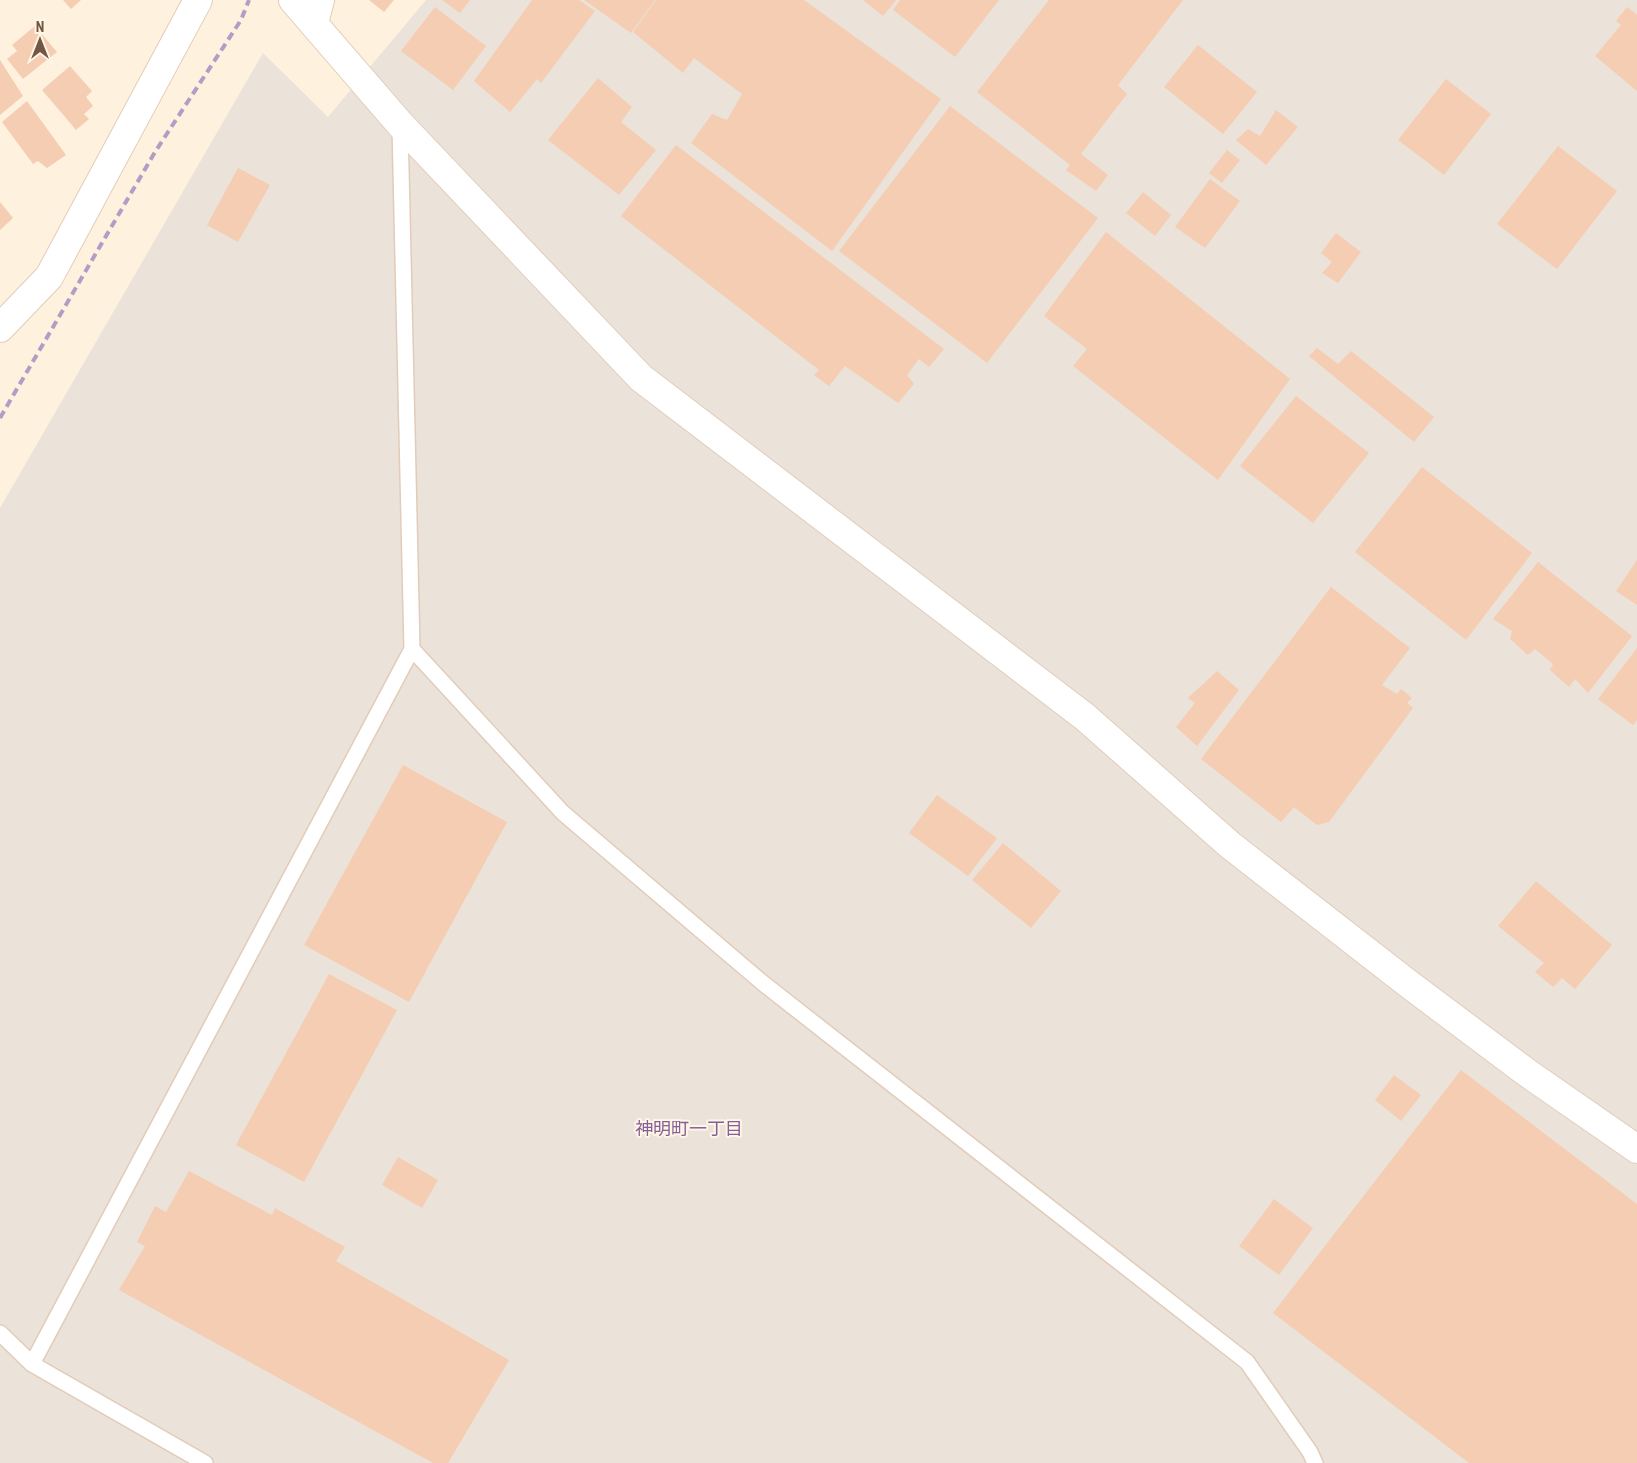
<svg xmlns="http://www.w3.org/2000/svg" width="1637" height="1463" font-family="'Roboto Condensed','Noto Sans JP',sans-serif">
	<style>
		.industrial { fill: #ebe2da }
		.building { fill: #f5cdb2 }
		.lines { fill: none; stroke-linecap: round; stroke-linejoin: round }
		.service-casing { stroke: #e2ccb9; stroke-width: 18 }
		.minor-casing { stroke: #e2ccb9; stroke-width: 30 }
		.tertiary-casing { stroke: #e2ccb9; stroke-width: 30 }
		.service { stroke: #fff; stroke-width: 15 }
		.minor { stroke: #fff; stroke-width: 28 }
		.tertiary { stroke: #fff; stroke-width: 28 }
		.rail { stroke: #b39cc6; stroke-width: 4; stroke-dasharray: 8 5; stroke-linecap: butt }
		.labels { text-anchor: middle; stroke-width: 4; stroke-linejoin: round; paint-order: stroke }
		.neighbourhood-label { font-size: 18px; fill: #855f99; stroke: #fff5e4 }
	</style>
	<rect width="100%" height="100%" fill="#fef1dd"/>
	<!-- industrial -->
	<path class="industrial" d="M426 0H1637V1463H0V508L263 53 328 117Z"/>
	<!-- building -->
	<path class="building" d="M63 0H81L71 9Z
		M369 0H394L384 12Z
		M442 0H470L460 13Z
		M532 0H579L595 11 541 83 537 79 510 112 474 81Z
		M584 0H655L631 33Z
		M656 0H804L941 99 832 251 691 143 712 114 727 120 742 94 694 58 683 73 633 32Z
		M863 0H896L883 16Z
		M900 0H999L955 57 893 10Z
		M1049 0H1183L1118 85 1127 94 1081 154 1108 175 1096 191 1066 170 1070 165 977 92Z
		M435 7 486 46 453 90 401 51Z
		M1627 7 1637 15V91L1595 56 1621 25 1616 21Z
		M35 26 57 52 23 79 7 59 17 51 12 45Z
		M1198 45 1257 92 1223 134 1164 87Z
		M0 60 23 96 0 115Z
		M70 66 92 91 86 97 93 106 84 114 89 119 76 130 42 90Z
		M598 78 632 107 621 122 656 150 619 195 548 140Z
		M1446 79 1491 114 1444 175 1398 140Z
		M27 101 66 155 47 168 38 161 33 164 2 122Z
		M950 106 1098 218 987 363 839 251Z
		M1276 110 1298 127 1266 165 1236 140 1248 129 1260 136Z
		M676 145 944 349 929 367 919 359 907 375 914 384 898 403 845 366 829 386 814 375 819 370 621 216Z
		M1558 146 1617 191 1557 269 1497 224Z
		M1227 150 1240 160 1222 183 1209 173Z
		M238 168 270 185 238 242 207 225Z
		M1210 179 1240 201 1205 248 1175 227Z
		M1143 192 1171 215 1155 236 1126 213Z
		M0 202 13 218 0 230Z
		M1106 232 1290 379 1218 480 1073 366 1087 349 1044 316Z
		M1336 233 1361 252 1338 283 1322 273 1332 262 1321 253Z
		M1317 348 1338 364 1351 351 1434 417 1414 442 1309 356Z
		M1296 396 1369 453 1313 523 1240 466Z
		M1422 467 1532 553 1466 640 1355 552Z
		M1637 560V605L1616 591Z
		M1538 562 1632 636 1588 693 1575 679 1569 687 1550 670 1553 664 1535 649 1528 655 1510 639 1512 631 1493 619Z
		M1331 587 1410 648 1382 685 1397 694 1401 689 1412 698 1407 703 1413 708 1329 822 1317 825 1294 807 1281 822 1201 759Z
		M1637 648V720L1633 725 1598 699Z
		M1217 671 1239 690 1197 746 1176 727 1195 703 1188 698Z
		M403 765 507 822 409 1002 304 945Z
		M937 795 997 838 968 876 909 833Z
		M1003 843 1061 891 1031 928 972 880Z
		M1536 881 1612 945 1575 989 1562 978 1553 987 1535 972 1544 963 1498 926Z
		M329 974 397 1010 304 1182 236 1145Z
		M1461 1070 1637 1204V1463H1469L1273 1313Z
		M1394 1075 1421 1095 1401 1121 1375 1100Z
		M398 1157 438 1180 422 1208 382 1185Z
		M189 1171 272 1215 275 1208 345 1247 336 1261 509 1360 448 1463H433L119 1290 145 1246 137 1242 155 1206 166 1212Z
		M1274 1199 1313 1228 1279 1275 1239 1246Z"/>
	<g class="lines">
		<defs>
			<path id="service" d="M412 649 563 813 764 984 1247 1362 1310 1452 1315 1463
				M0 1333 32 1364 205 1463
				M32 1364 412 649 400 126"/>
			<path id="minor" d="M314 23 320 0
				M0 328 49 277 198 0"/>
			<path id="tertiary" d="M293 0 400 124 641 378 1085 717 1230 845 1410 985 1526 1072 1637 1149"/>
		</defs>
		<!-- service casing -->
		<use href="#service" class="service-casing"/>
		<!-- minor casing -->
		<use href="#minor" class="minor-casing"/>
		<!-- tertiary casing -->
		<use href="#tertiary" class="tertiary-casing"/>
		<!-- service -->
		<use href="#service" class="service"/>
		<!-- minor -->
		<use href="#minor" class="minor"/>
		<!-- tertiary -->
		<use href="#tertiary" class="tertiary"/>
		<!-- rail -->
		<path class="rail" d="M0 418 155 152 241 20 249 0"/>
	</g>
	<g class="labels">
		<!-- neighbourhood labels -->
		<g class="neighbourhood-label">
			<text x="689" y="1135">神明町一丁目</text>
		</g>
	</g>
	<!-- north arrow -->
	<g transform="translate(40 40)" stroke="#fff5e4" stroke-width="4" paint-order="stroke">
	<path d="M0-4L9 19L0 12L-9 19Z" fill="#745644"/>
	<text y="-8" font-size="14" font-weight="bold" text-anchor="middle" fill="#745644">N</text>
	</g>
</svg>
